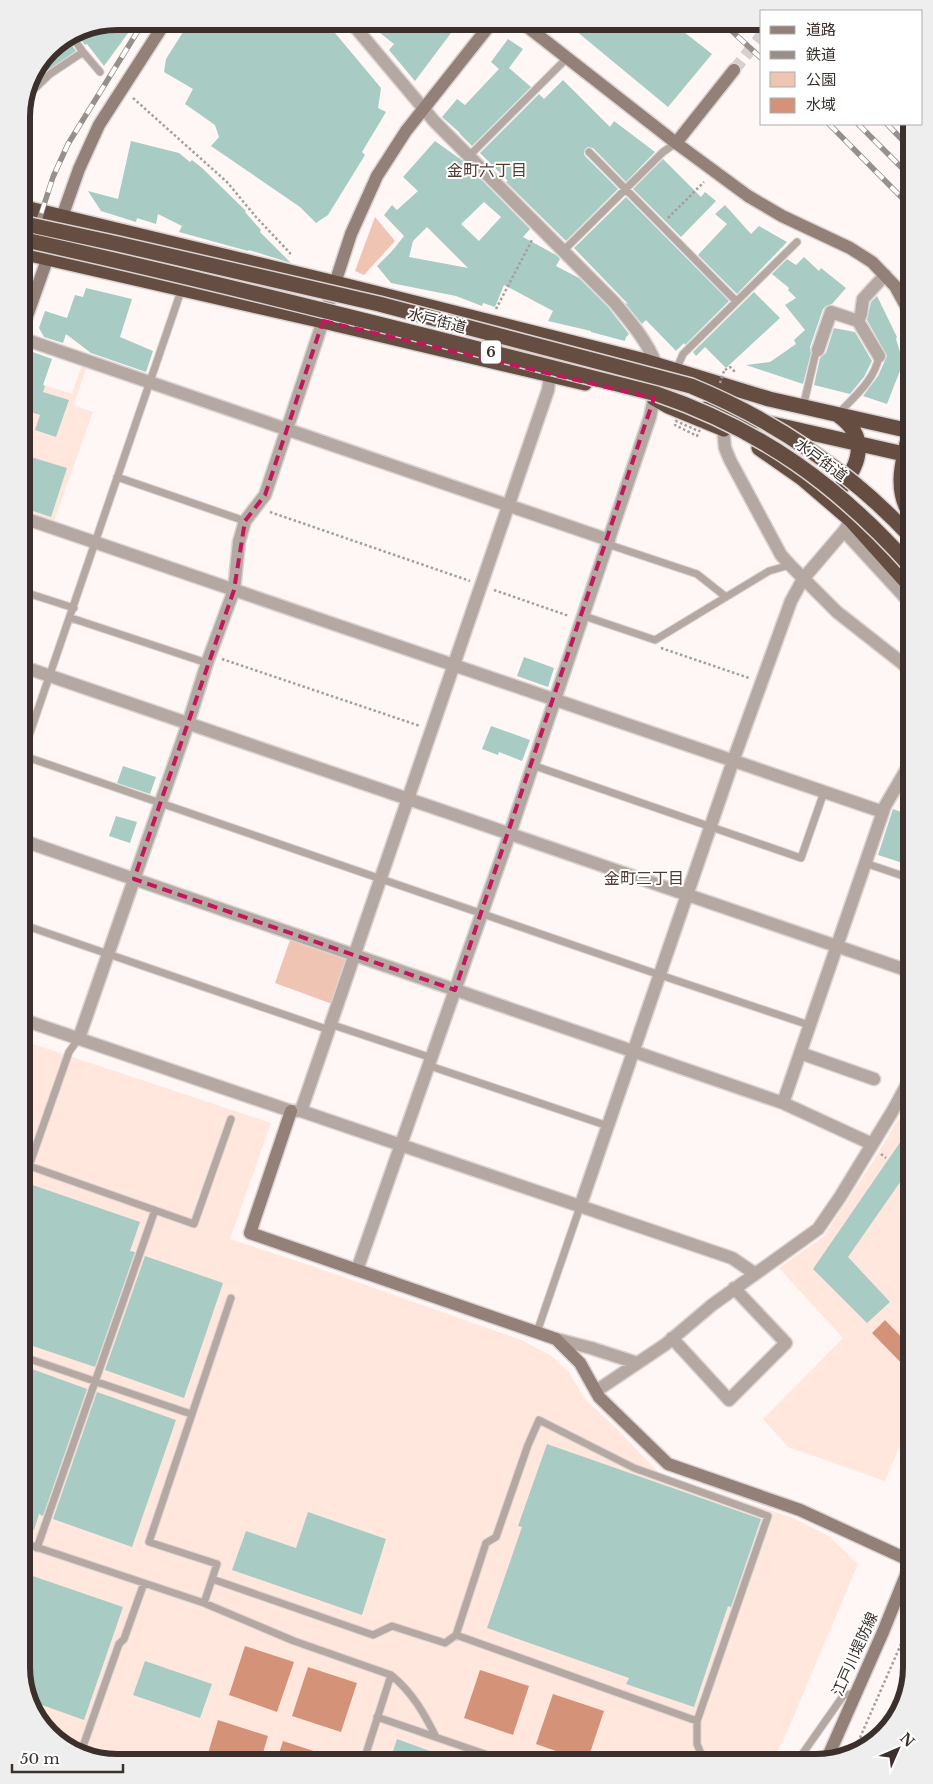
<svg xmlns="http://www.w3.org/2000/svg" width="933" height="1784" font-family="'Libre Baskerville','Noto Sans JP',serif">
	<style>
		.built { fill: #ffe7dd }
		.green { fill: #efc4b3 }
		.water { fill: #d49379 }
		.building { fill: #a8cbc4; fill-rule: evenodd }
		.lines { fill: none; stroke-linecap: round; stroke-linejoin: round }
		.secondary-tunnel { stroke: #d7cfcd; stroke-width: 12; stroke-dasharray: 12 6; stroke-linecap: butt }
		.lane-casing { stroke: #dbd3d1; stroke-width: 9 }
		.street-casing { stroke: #dbd3d1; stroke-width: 15 }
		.secondary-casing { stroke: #dbd3d1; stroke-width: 15 }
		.highway-casing { stroke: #dbd3d1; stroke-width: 18 }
		.path { stroke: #a69e9a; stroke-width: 2.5; stroke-dasharray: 2.5 2.5; stroke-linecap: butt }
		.lane { stroke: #b5a7a2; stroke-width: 7 }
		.street { stroke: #b5a7a2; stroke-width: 12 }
		.secondary { stroke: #938078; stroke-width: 12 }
		.highway { stroke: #664d42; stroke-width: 15 }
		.rail-casing { stroke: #988f8b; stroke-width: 5.5 }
		.rail { stroke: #fff; stroke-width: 4; stroke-dasharray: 11; stroke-linecap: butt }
		.highway-bridge-casing { stroke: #dbd3d1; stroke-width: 18; stroke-linecap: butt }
		.path-bridge { stroke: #a69e9a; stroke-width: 2.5; stroke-dasharray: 2.5 2.5; stroke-linecap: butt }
		.highway-bridge { stroke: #664d42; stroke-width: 15 }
		.marked { fill: none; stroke: #c2185b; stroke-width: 4; stroke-dasharray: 10 6; stroke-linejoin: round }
		.labels { text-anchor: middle; stroke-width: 4; stroke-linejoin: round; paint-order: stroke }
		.shield { fill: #fff; stroke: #766e6b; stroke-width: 1 }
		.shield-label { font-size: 14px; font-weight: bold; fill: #3b302b }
		.street-label { font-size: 15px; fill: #3b302b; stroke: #fff }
		.neighbourhood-label { font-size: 16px; fill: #533a30; stroke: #fff }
		.rim { fill: none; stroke: #3b302b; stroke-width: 6 }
	</style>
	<rect width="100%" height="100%" fill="#fef7f5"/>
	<!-- built -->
	<path class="built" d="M82 365 87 366 74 405 93 412 54 521 21 509V377L72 394Z
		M21 1040 271 1123 230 1239 309 1265 521 1340 550 1355 569 1372 585 1399 620 1432 659 1473 793 1518 830 1537 858 1564 787 1732 772 1763H111L64 1746 29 1704 21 1667Z
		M898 1119 912 1129V1417L885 1481 788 1447 763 1419 843 1338 779 1268 824 1236 879 1152Z"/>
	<!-- green -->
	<path class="green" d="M375 217 395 241 364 275 355 271Z
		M290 940 349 960 335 1005 275 983Z"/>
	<!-- water -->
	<path class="water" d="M885 1320 912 1348 911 1373 872 1333Z
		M245 1646 294 1662 277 1712 229 1695Z
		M308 1667 357 1683 341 1732 292 1716Z
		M480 1670 529 1686 513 1735 464 1718Z
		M553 1694 604 1711 587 1762 536 1744Z
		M218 1720 268 1736 260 1763H205Z
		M283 1741 332 1757 330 1763H276Z"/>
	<!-- building -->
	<path class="building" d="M117 21H125L131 29 104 66 87 44 85 45 75 32 81 28Z
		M190 21H325L381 88 378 108 386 112 362 152 365 155 328 215 316 223 300 207 211 146 219 137 215 125 185 104 193 89 164 72 166 59Z
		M365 21H460L415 81 389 50 394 44Z
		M564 21H670L712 54 668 107Z
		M67 38 76 51 37 78 50 49Z
		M508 39 523 49 509 68 531 87 472 146 459 133H460L442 117 457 99 465 105 499 69 491 62Z
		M563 80 610 127 614 121 655 152 626 182 593 148 588 147 585 149 584 153 585 156 618 189 566 241 506 182 508 181 480 153 539 94 544 99Z
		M131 141 179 153 190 162 192 160 201 167 246 211 245 212 261 230 260 232 291 263 249 250 248 251 179 232 182 226 158 214 156 224 137 218 136 222 101 211 88 191 118 199Z
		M435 141 463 161 530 229 523 237 556 255 560 259 556 266 579 278 608 307 629 334 626 337 625 341 591 332V331L548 321 553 311 504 285 495 307 483 303 482 306 456 296 391 283 377 266 393 250 404 236 384 215 392 205 397 210 418 191 403 177ZM484 202 501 217 479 241 461 224ZM427 227 468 268 409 257 413 241Z
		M663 159 701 197 705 192 716 201 681 237 633 189Z
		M626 197 729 301 685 345 684 343 676 351 646 320 642 324 625 303 628 304 574 248Z
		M725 205 751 234 759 226 787 242 737 294 698 255 727 224 715 214Z
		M804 257 819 271 821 268 846 288 832 304 826 306 823 309 810 347 811 353 803 384 746 365 770 362 796 344 794 340 805 330 785 305 796 298 788 290 789 288 772 274 787 259 796 265Z
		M86 288 132 299 120 337 153 351 146 372 91 353 66 334 63 343 44 337 39 328 45 311 67 318 75 295 83 297Z
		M754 292 780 318 726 368 705 347 696 356 693 352Z
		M877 296 897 337 896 339 904 365 901 368 887 404 863 396 878 376 887 356 867 320 871 302Z
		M834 328 855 332 872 361 864 377 850 394 814 385 820 358 826 353Z
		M33 352 52 359 43 385 45 386 43 392 69 400 56 437 35 430 40 415 21 409V366L24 357Z
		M21 454 67 468 51 517 21 507Z
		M524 657 554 668 548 687 517 676Z
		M491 726 530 740 522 761 499 752 498 755 482 749Z
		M123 766 156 777 150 794 117 783Z
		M893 809 912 816V866L878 855Z
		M116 816 137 822 130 843 109 836Z
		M912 1125V1165L848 1257 890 1302 867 1323 813 1269Z
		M21 1181 140 1222 130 1251 135 1252 95 1367 21 1342Z
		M145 1256 223 1283 184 1398 105 1370Z
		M21 1365 87 1389 43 1516 39 1514 34 1530 21 1525Z
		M97 1392 176 1420 132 1547 53 1519Z
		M547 1444 761 1519 731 1607 728 1606 694 1707 626 1684 629 1678 487 1628 522 1527 518 1526Z
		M308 1512 386 1539 362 1615 232 1570 246 1531 296 1548Z
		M21 1572 123 1607 84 1720 28 1700 21 1667Z
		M145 1661 212 1684 200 1718 133 1695Z
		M397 1739 457 1761 456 1763H389Z"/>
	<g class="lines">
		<!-- secondary-tunnel -->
		<path class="secondary-tunnel" d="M734 70 762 35"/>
		<defs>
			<path id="lane" d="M83 52 100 72
				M29 94 50 74 83 52 71 35
				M589 152 736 301
				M469 156 567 58
				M564 250 663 152 676 143
				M676 370 683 354 797 242
				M803 407 815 356 818 350
				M838 414C854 397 875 380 879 356
				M117 477 245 521
				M607 544 697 574 726 597
				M21 591 74 608
				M584 616 655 640 769 571 790 565
				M71 618 207 663
				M21 755 660 975 809 1025
				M21 759 182 288
				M532 765 801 858 824 792
				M865 863 912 879
				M21 924 329 1030
				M330 1024 432 1058
				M430 1066 608 1126
				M21 1163 194 1224 231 1119
				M29 1166 69 1052 79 1038
				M231 1298 149 1542 217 1564 204 1603 294 1641 391 1675 363 1763
				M537 1332 580 1207
				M21 1356 191 1414
				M21 1542 204 1603
				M37 1548 155 1210
				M212 1579 373 1635 392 1626 445 1643 456 1635 697 1721
				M456 1635 486 1543 496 1537 528 1445 539 1420 634 1468 768 1516 697 1721V1744L705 1763
				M391 1675C412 1692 424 1713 436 1737
				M377 1717 511 1763
				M81 1752 119 1644 124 1639 144 1583
				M796 1763 843 1696 856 1692"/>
			<path id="street" d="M350 21 434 121 614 302C630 321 647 341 656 364
				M858 321 879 356
				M21 338 609 540
				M818 350 831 312 858 321 861 314 863 299 885 275
				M723 428 725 448 730 460 781 555 790 565 837 612 902 663 912 673
				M21 517 883 812
				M844 531 912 605
				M21 666 912 972
				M21 840 783 1103 872 1144
				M21 1019 291 1111H301L732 1258 754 1273
				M79 1038 188 724 207 663 234 590 239 542 245 521 265 495 323 321
				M800 1053 874 1079
				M783 1103 885 806 912 760
				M301 1111 548 390 550 375
				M580 1207 733 761 791 601 803 579 844 531 851 520
				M357 1270 510 833 650 417 654 398
				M672 1338 729 1400 786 1343 734 1288
				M556 1339 591 1348 637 1363
				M596 1391 666 1344 712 1305 818 1229 840 1197 892 1112 912 1075"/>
			<path id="secondary" d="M520 21 676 143 748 196 782 216 850 248 872 262 895 286 912 317
				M676 143 734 70
				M62 217 79 169 99 125 166 21
				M323 320 351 234 377 176 406 131 493 21
				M21 333 48 257
				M291 1111 250 1233 556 1339 580 1363 599 1397 668 1464 800 1510 911 1561
				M826 1761 883 1632 912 1560"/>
			<path id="highway" d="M21 207 335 283 641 360 769 399 910 431C903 460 893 490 912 517
				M21 252 323 321 585 383
				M654 398 668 406 724 429
				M706 409 904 454
				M759 448 802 478 851 520 912 588
				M830 500C854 475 875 442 839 416"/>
		</defs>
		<!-- lane casing -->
		<use href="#lane" class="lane-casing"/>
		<!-- street casing -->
		<use href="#street" class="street-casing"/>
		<!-- secondary casing -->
		<use href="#secondary" class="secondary-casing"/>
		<!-- highway casing -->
		<use href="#highway" class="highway-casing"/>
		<!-- path -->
		<path class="path" d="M550 21 551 25
			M133 98 227 182 256 217 290 253 289 257
			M668 218 704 182
			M496 309 533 238
			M725 370 730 367 734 371V373
			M21 429 28 410
			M270 512 470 581
			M494 590 569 616
			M661 648 749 678
			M222 659 420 726
			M881 1154 886 1158
			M911 1619 912 1609
			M852 1756 912 1619"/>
		<!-- lane -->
		<use href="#lane" class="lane"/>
		<!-- street -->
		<use href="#street" class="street"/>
		<!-- secondary -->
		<use href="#secondary" class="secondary"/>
		<!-- highway -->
		<use href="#highway" class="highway"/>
		<defs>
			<path id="rail" d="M721 21 762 59
				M751 21 762 32
				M829 124 912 208
				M858 124 912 178
				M887 124 912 150
				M903 124 912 134
				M21 276 53 177 68 144 144 21"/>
		</defs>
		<!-- rail casing -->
		<use href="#rail" class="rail-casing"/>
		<!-- rail -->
		<use href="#rail" class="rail"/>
		<defs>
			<path id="highway-bridge" d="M21 223 118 244 379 304 691 386C774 420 851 472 912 538
				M21 239C234 286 445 341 657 394 762 430 838 485 912 568"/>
		</defs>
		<!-- highway-bridge casing -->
		<use href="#highway-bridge" class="highway-bridge-casing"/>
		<!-- path-bridge -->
		<path class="path-bridge" d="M720 383 724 371
			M696 430 676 421 675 425 697 436 701 427"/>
		<!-- highway-bridge -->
		<use href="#highway-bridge" class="highway-bridge"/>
	</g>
	<!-- marked area -->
	<path class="marked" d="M323 321 654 398 455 990 134 879 234 590 245 521 265 495Z"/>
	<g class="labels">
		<!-- shield labels -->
		<rect class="shield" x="481" y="340.5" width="20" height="23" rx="4"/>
		<g class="shield-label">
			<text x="491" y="357">6</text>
		</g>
		<!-- street labels -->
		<g class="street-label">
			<text transform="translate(437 321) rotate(14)" y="5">水戸街道</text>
			<text transform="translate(821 460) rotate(37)" y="5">水戸街道</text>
			<text transform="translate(855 1654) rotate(-66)" y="5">江戸川堤防線</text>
		</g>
		<!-- neighbourhood labels -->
		<g class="neighbourhood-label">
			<text x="487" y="176">金町六丁目</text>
			<text x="644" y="884">金町三丁目</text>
		</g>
	</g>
	<!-- crop -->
	<path d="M0 0H933V1784H0ZM117 30H816A87 87 0 0 1 903 117V1667A87 87 0 0 1 816 1754H117A87 87 0 0 1 30 1667V117A87 87 0 0 1 117 30Z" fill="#efeeee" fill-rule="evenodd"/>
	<path class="rim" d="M117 30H816A87 87 0 0 1 903 117V1667A87 87 0 0 1 816 1754H117A87 87 0 0 1 30 1667V117A87 87 0 0 1 117 30Z"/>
	<!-- legend -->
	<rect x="760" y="10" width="162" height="115" fill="#ffffff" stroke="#b1acaa"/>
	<rect x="770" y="26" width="25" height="8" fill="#938078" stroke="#b1acaa"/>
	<text x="806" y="35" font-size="15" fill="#3b302b">道路</text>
	<rect x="770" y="51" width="25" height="8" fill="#988f8b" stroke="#b1acaa"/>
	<text x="806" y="60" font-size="15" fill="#3b302b">鉄道</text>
	<rect x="770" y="72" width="25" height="15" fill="#efc4b3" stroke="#b1acaa"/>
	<text x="806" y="85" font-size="15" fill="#3b302b">公園</text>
	<rect x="770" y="98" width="25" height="15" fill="#d49379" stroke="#b1acaa"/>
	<text x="806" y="110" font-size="15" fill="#3b302b">水域</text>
	<!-- north arrow -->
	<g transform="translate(898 1749) rotate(45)" stroke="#ffffff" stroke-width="4" paint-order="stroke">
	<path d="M0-4L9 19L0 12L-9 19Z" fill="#3b302b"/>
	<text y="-8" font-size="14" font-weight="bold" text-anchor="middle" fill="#3b302b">N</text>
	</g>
	<!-- scale -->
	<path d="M12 1764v8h111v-8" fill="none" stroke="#3b302b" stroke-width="2.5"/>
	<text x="20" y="1764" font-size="15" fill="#3b302b" stroke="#ffffff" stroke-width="4" paint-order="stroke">50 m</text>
</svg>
